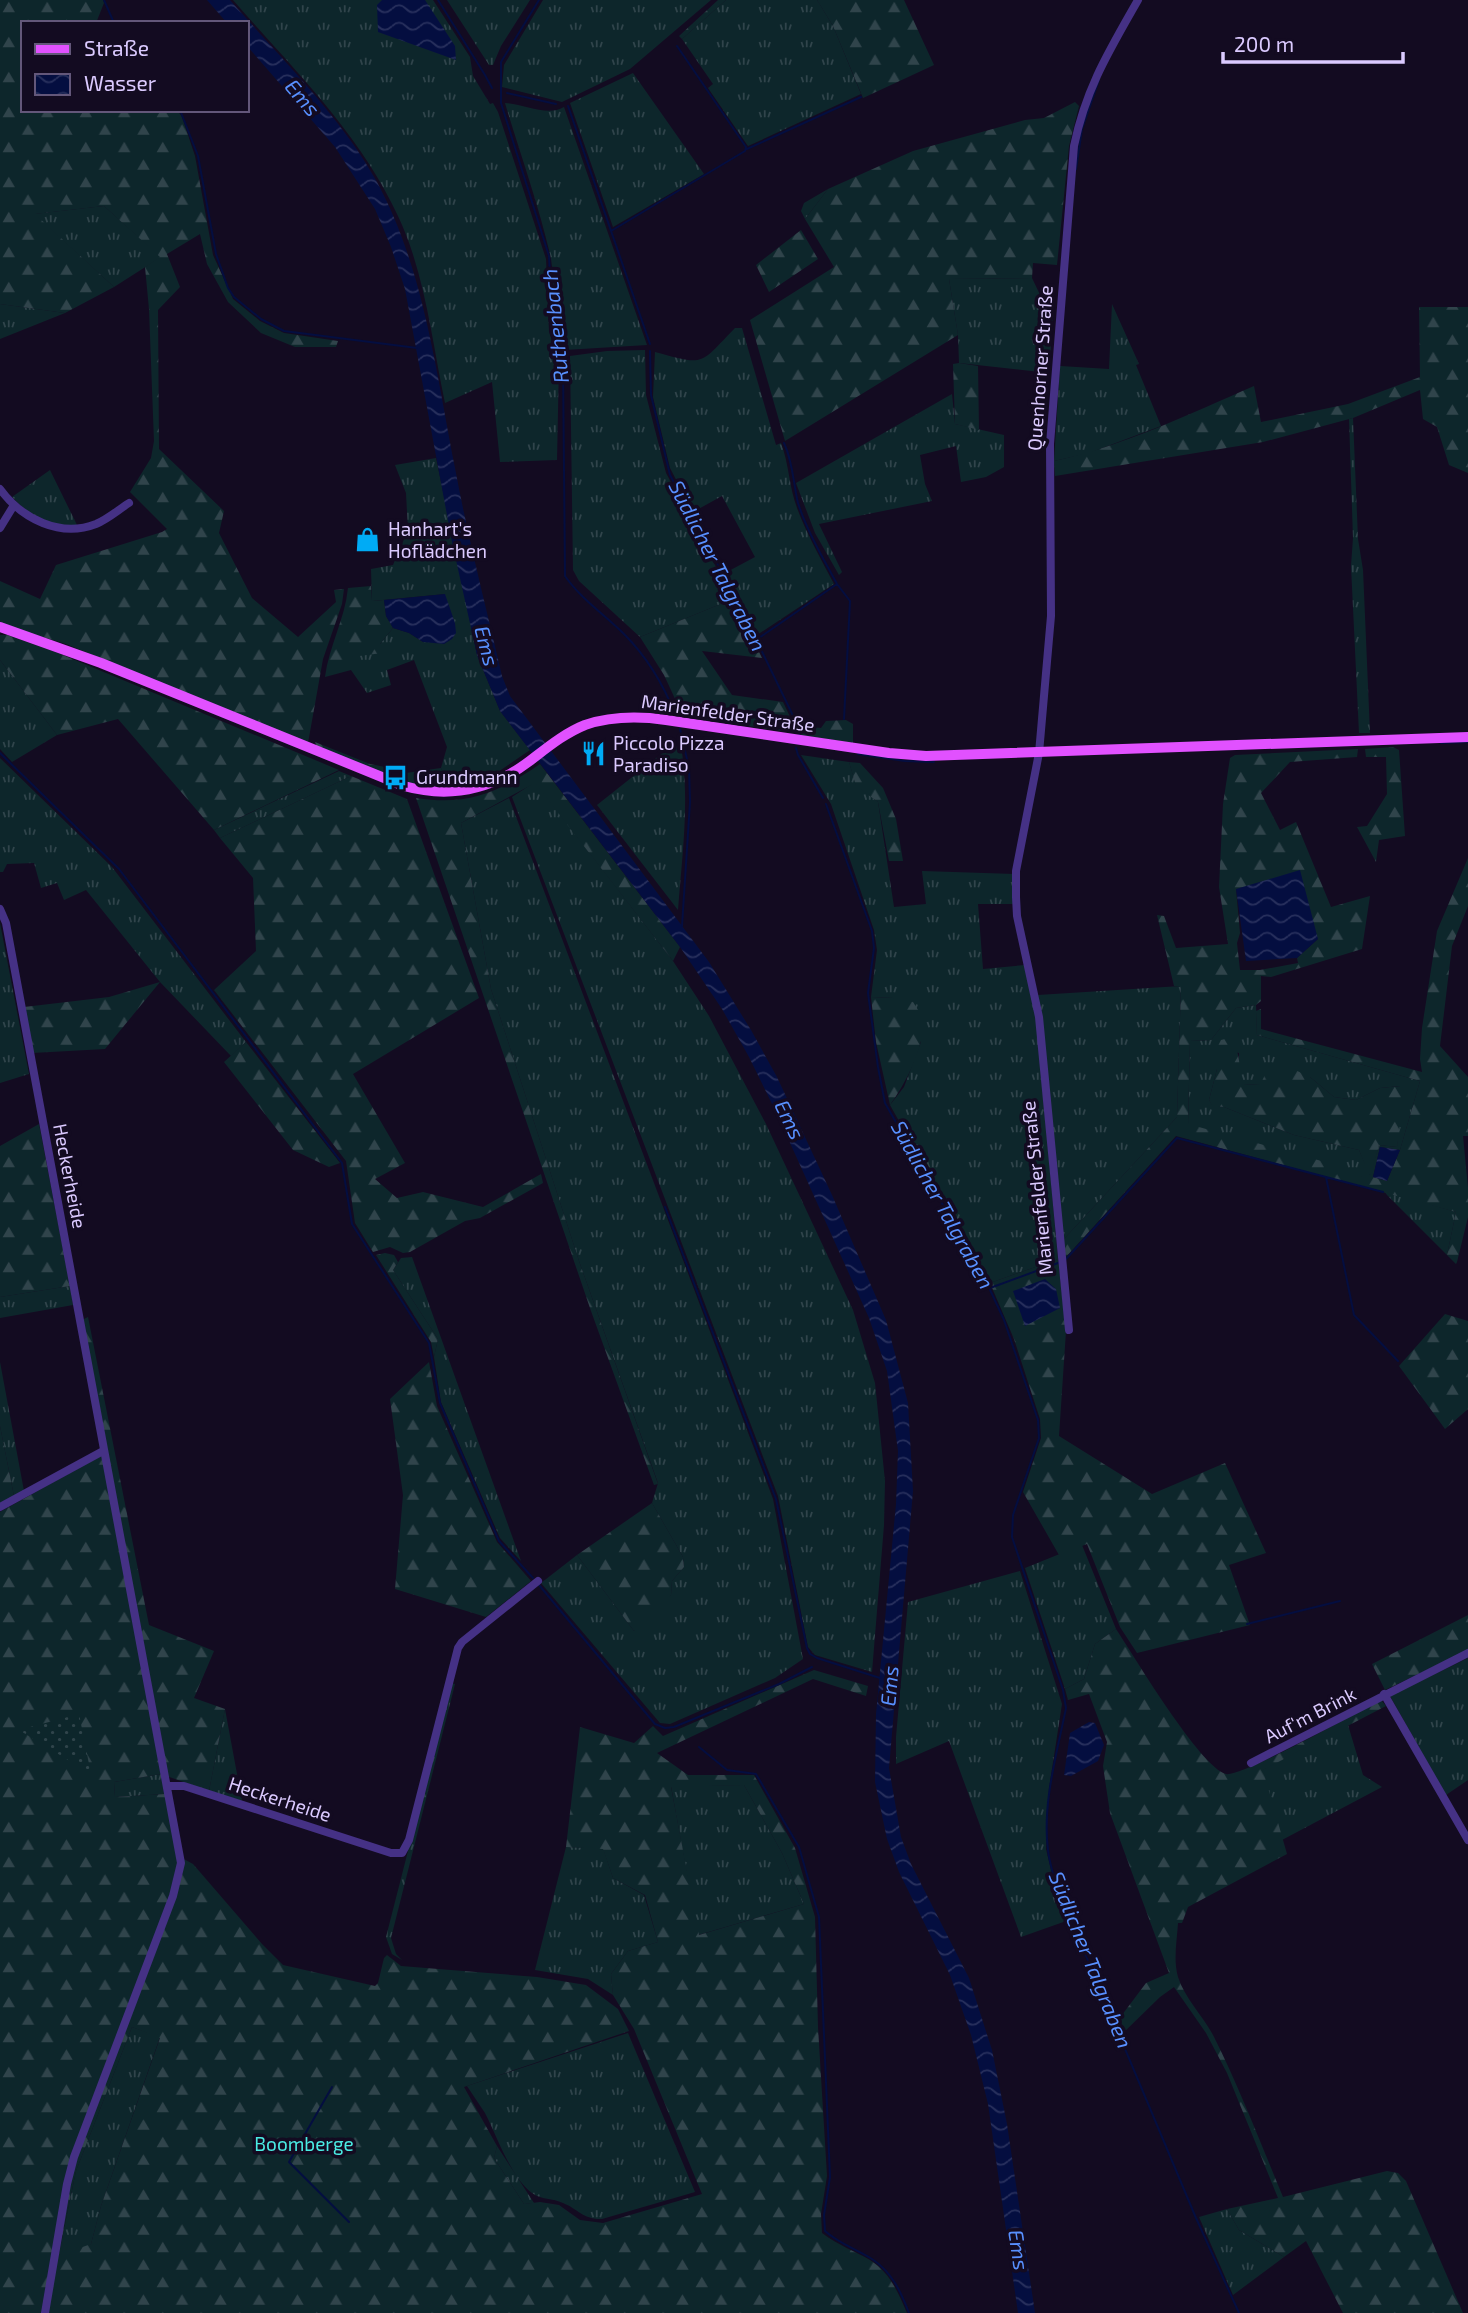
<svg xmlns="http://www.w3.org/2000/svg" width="1468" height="2313" font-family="'Exo 2',sans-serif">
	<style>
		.grass { fill: url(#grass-tufts); fill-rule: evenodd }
		.forest { fill: url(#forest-firs); fill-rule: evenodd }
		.garden { fill: url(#garden-dots) }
		.water { fill: url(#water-waves) }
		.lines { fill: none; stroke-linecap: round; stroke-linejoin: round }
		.stream { stroke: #040e40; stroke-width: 2 }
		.minor { stroke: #453185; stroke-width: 8 }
		.major { stroke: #e151ff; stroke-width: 10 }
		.labels { text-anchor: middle; stroke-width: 7; stroke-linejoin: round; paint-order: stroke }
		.street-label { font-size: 19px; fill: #dbcaff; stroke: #130b21 }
		.poi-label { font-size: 19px; fill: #dbcaff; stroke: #130b21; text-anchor: start }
		.park-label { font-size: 19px; fill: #4aebe3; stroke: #130b21 }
		.water-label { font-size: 21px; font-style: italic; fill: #5890ff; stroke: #130b21 }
	</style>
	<defs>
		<pattern id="grass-tufts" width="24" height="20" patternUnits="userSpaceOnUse" patternTransform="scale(1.75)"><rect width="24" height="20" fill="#0d262b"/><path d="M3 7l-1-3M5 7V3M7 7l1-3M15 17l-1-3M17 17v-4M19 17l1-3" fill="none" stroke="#30444b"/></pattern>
		<pattern id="forest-firs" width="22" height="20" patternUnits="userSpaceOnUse" patternTransform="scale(1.75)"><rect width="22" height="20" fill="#0d262b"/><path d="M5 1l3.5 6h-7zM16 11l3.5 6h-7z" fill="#30444b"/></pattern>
		<pattern id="garden-dots" width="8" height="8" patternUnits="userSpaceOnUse" patternTransform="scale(1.75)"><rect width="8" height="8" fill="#0d262b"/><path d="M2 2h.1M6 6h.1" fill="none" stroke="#30444b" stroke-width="1.8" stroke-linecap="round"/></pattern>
		<pattern id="water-waves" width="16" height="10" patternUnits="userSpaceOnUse" patternTransform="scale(1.75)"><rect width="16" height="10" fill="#040e40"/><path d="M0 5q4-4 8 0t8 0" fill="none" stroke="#28305d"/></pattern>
	</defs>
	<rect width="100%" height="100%" fill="#130b21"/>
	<!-- grass -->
	<path class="grass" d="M233 0H433L470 57 473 76 490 104 493 103 498 112 546 259 549 332 559 361 557 460 500 462 492 382 445 403C432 341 425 273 398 216 360 133 292 68 233 0Z
		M447 0H530L501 46 493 65H489Z
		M543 0H711L630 69 562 102 502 87 504 65Z
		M726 0H817L833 26 861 94 748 146 708 88 713 84 682 39Z
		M633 73 704 174 613 227 570 103Z
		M505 103C524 104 547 117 564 107L647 345 564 350C547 321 557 285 550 254 538 203 520 153 505 103Z
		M828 189 805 219 801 211 804 203Z
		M104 206 161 257 114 287 34 214Z
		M1032 278 1042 299 1054 300 1049 373 959 363 958 335 949 279Z
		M0 304 65 313 0 339Z
		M1112 304 1139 364 1136 365 1161 426 1089 453 1054 461 1060 366 1109 369Z
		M735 328H742L776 445 781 443C789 464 789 487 797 508 807 535 821 559 834 584L757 635 725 573 755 557 722 496 693 512 670 468 653 397 655 352C706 366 699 365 735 328Z
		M645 350 646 395 666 473 733 599 640 637 579 581 573 570 570 356 607 351Z
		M952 394 955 424 1004 435V467L986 477 961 482 956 446 920 455 925 484 932 501 819 524 842 572 839 575 815 533 796 483Z
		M1353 418 1358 539 1363 570 1370 733H1359L1351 566 1353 538 1349 419Z
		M436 458 477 655 500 711 530 750 489 778 449 787 441 768 447 747 414 660 387 670 391 685 367 693 351 670V657L380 644 393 628 409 633 423 642 445 594 372 601 371 569 393 565 408 530 406 493 395 465Z
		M50 470 77 525C50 527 30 516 12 497Z
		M0 660 57 735 12 762 0 749Z
		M681 746C690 800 682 856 678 910L597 805 670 747Z
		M801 755 849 762 856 785 878 802 894 907 926 904 922 871 1014 874 1013 904H978L983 969 1025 965 1036 1018 1058 1259 990 1283 890 1105 904 1087 921 1042 893 998 871 997 877 950 874 930 831 804Z
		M0 758 112 867 246 1042 231 1056 160 982 86 890 64 900 57 883 41 888 34 863 7 864 3 872H0Z
		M339 771 351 776 220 838 214 830Z
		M535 782 673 961 709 1016 766 1124 853 1310 875 1383 885 1481 884 1525 872 1672 815 1655 808 1647 778 1496 512 797Z
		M509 798 773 1499 803 1659 775 1678 670 1724 660 1723 541 1583 577 1555 634 1631 671 1595 672 1581 684 1567 683 1557 652 1503 658 1483 579 1261 491 989 461 823Z
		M0 923 29 1074 0 1083Z
		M1181 986 1177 1117 1063 1240 1038 995Z
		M1256 1005 1257 1035 1420 1081 1400 1150 1380 1147 1373 1177H1362L1188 1125 1190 1041 1211 1040 1236 1008ZM1217 1048 1239 1053V1071L1242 1084 1260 1085 1310 1077 1334 1097 1356 1100 1380 1088 1400 1086 1397 1147 1379 1145 1370 1175 1359 1150 1294 1135 1224 1107 1212 1105 1209 1100 1217 1069Z
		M1384 1191 1456 1212 1447 1255 1387 1195Z
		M412 1257 521 1561 500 1538 441 1402 434 1357 438 1339 393 1270 401 1258Z
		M70 1286 73 1305 0 1318V1297Z
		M0 1362 24 1491 14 1496 0 1426Z
		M1082 1545 1116 1629 1095 1644 1084 1679 1065 1689 1025 1568Z
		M1020 1571 1062 1704 1049 1788 1046 1849 1054 1883 1069 1920 1021 1937 949 1741 896 1764V1737L908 1602Z
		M1468 1658V1780L1446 1795 1390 1696Z
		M451 1683 455 1684 391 1938 396 1954 402 1960 392 1954 386 1937Z
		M225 1709 242 1801 209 1791Z
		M1348 1725 1363 1775 1382 1787 1282 1840 1262 1770Z
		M161 1774 165 1794 115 1797 114 1782Z
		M744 1785 782 1853 804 1904 698 1935 671 1786Z
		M566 1847 603 1848 613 1878 644 1895 658 1942 628 1951 611 1974 613 1995 588 1979 535 1970Z
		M132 2027 160 2037 101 2206 91 2244 57 2263 76 2171Z
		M628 2033 695 2192 602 2219C584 2220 578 2209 563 2203 553 2198 541 2200 532 2193 511 2178 497 2136 485 2113 479 2104 473 2095 467 2086Z
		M497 2146 534 2203 524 2204 494 2158Z
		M1227 2209 1239 2230 1284 2257 1233 2295 1199 2217Z"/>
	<!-- forest -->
	<path class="forest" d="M0 0H103L104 3 96 23H23V110H177L182 117 195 156 213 255 233 299 260 321 284 333 338 341 336 347H295L261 333 228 302 207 264 200 234 167 254 180 287 158 310 159 449 224 511 219 533 252 598 298 637 336 602 334 590 344 589 342 604 323 659 308 743 66 644 0 624V581L40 599 56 565 162 532 167 529 130 492 151 458 154 441 149 309 145 267 160 257 104 206 35 214 114 287 65 313 0 304Z
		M718 0H726L682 39 679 36Z
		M817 0H904L934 65 863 98 833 26Z
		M1075 102 1079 106 1069 146 1057 265 1033 263 1032 278 949 279 958 335 785 441 750 320 834 267 805 219 828 189 913 151 1025 120 1044 118Z
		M801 230 818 259 769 292 756 265Z
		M1419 307H1468V473L1449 465 1437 427 1423 419 1420 390 1353 418 1263 442 1055 476 1054 461C1124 446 1189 414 1254 386L1261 422 1348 404 1420 377Z
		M959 363 978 366 979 430 955 424 953 364Z
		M371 586 372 601 384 600 386 616 393 628 380 644 382 653 352 657 351 670 325 677C329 646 345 619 348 588Z
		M733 599 762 658 702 651 732 695 783 702 792 721 782 731 683 716 664 675 640 637Z
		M0 635H7L58 653 339 770 214 830 118 719 57 735 0 660Z
		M846 720 853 724V743L801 735 800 726 821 728 826 721Z
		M315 742 370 764 395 769 384 774 317 747Z
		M1393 747 1399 750 1405 836 1379 840 1376 862 1357 827 1367 826 1387 794 1386 757H1366L1365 749Z
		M1358 749 1357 757 1290 762 1261 793 1280 830 1296 822 1331 907 1370 896 1362 949 1271 977 1261 976V1001L1256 1005 1236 1008 1211 1040 1190 1041 1188 1124 1354 1170 1362 1177H1373L1387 1181 1400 1150 1420 1081 1257 1035 1256 1011 1261 1009V1029L1422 1072 1420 1059 1422 1028 1437 931 1468 858V906L1452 946 1440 1046 1468 1077V1136H1463L1468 1188V1217L1457 1262 1456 1264 1447 1255 1456 1212 1176 1136 1065 1258 1063 1240 1177 1117 1181 986H1174L1157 915 1164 916 1176 948 1228 944 1219 887 1223 804 1230 758 1235 755ZM1236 889 1318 939 1297 958 1298 963 1260 970H1240L1237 943 1240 933Z
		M849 762 860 763 883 788 896 819 903 861H889L878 802 856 786Z
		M540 764 680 947 673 961 535 783 461 823 491 989 579 1261 658 1484 654 1485 591 1311 416 798C468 806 498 793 540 764Z
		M441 768 449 787 418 785 408 782 406 773Z
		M351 776 407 799 479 998 353 1074 405 1163 375 1179 397 1198 423 1192 483 1207 541 1174 543 1183 480 1218 465 1221 410 1252 403 1253 390 1247 373 1252 355 1223 346 1161 214 990 256 951 253 878 220 838Z
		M160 982 105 1049 32 1053 24 1007 109 997Z
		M871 997 893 998 913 1002C916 1007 920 1012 921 1017 929 1041 904 1086 890 1105L876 1042Z
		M1229 1038C1243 1053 1237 1066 1243 1084L1260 1085 1270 1065 1293 1069 1310 1077 1334 1097 1356 1100 1380 1088 1401 1086 1402 1108 1397 1147 1379 1145 1371 1175 1364 1173 1365 1165 1359 1150 1294 1135 1224 1107 1212 1106 1209 1100 1217 1069V1048L1221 1040Z
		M246 1042 340 1163 329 1167 293 1150 224 1062Z
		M39 1124 70 1286 0 1297V1146Z
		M385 1253 394 1255 398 1262 393 1270 438 1339 434 1357 431 1342 376 1255Z
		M1058 1259 1066 1331 1059 1436 1152 1494 1225 1463 1266 1553 1229 1565 1250 1625 1137 1653 1120 1627 1087 1544 1059 1555 1023 1492 1041 1438 1040 1419 1014 1339 990 1283Z
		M1445 1314 1468 1321V1409L1445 1429 1399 1366Z
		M88 1317 149 1625 214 1651 194 1698 225 1709 209 1791 161 1774 114 1782 115 1797 165 1794 178 1856 193 1864 262 1944 283 1965 375 1986 378 1983 384 1958 387 1955 401 1966 537 1977 586 1985 618 2009 629 2031 464 2087 497 2146 494 2158 524 2204 540 2202 559 2205 580 2220 603 2223 702 2194 634 2029 613 1995 611 1974 628 1951 658 1942 645 1895 613 1878 603 1849 566 1847 580 1727 634 1743 653 1726 663 1736 814 1670 868 1686 866 1696 813 1679 657 1753 688 1775H754L795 1848 815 1917 818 2027 827 2176 821 2214 822 2233C839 2246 853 2250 870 2260 890 2273 898 2292 907 2313H0V1512L106 1453 82 1320ZM744 1785 782 1853 804 1904 699 1935 671 1787ZM132 2027 160 2038 101 2206 91 2244 77 2249 57 2262 76 2171Z
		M429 1362 437 1406 497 1542 531 1581 486 1617 395 1589 403 1495 390 1399Z
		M0 1426 14 1496 0 1504Z
		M652 1503 683 1557 684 1567 672 1581 671 1595 656 1619 634 1631 577 1555Z
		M1468 1615V1650L1385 1690 1372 1664Z
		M1116 1629C1134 1656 1200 1767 1226 1774 1241 1778 1359 1711 1381 1700L1386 1706 1263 1770 1287 1854 1188 1907 1182 1923H1178C1177 1940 1173 1960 1178 1977 1185 1999 1204 2017 1214 2037 1240 2089 1261 2144 1283 2197L1387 2171 1398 2173 1406 2181 1463 2313H1343L1306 2241 1284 2257 1239 2230 1227 2209 1278 2198 1227 2073 1206 2033 1174 1987 1160 1997 1121 2035 1116 2023 1146 1983 1169 1973 1110 1813 1103 1766 1107 1742 1089 1694 1068 1700 1065 1689 1084 1679 1095 1644Z"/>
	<!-- garden -->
	<path class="garden" d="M79 1714 91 1774 19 1730Z"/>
	<!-- water -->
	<path class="water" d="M207 0H230C278 55 343 119 377 182 424 269 436 372 455 468 468 538 486 607 502 676L510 696 709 962 751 1030 777 1077 832 1195 886 1320 908 1403 913 1491 889 1768 901 1837 911 1864 969 1978 992 2050 1007 2124 1035 2313H1018L988 2104 971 2035 950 1975 899 1872 887 1839 875 1782 876 1714 896 1504 898 1451 887 1371 869 1318 777 1114 749 1057 722 1009 680 947 500 711 477 655 452 542 405 289 391 247 375 209 335 147 247 46V23H227Z
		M382 0H425L455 46 456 60 378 32 377 5Z
		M445 594 455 623 456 633 452 639 444 644 423 642 409 633 393 628 386 616 384 600Z
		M1300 870 1318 939 1297 958 1246 961 1236 889Z
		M1380 1147 1400 1150 1387 1181 1373 1177Z
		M1045 1279 1056 1289 1060 1308 1025 1326 1013 1291Z
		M1089 1722 1095 1723 1104 1745 1098 1761 1071 1776 1064 1775 1070 1733Z"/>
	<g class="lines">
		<!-- stream -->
		<path class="stream" d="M104 0 114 23
			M438 0 485 75 492 88
			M539 0 501 62V103L549 256 553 334 563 364 565 576C581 599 605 615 624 634 646 656 664 686 675 714
			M507 93 556 104
			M568 106 650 344
			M180 110 198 156 216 254 228 288 234 297 261 319 284 331 417 348
			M747 149 861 97
			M1076 169 1082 129 1099 80
			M611 231 745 151 746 147 677 46
			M650 351 651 395 670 475 737 600 798 726 799 734
			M837 584 850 601 844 719
			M756 640 837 584C823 558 807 531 798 503 793 482 793 462 784 443
			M680 729 689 768 690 802 682 926
			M1441 743 1468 742
			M796 748 798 755 823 798
			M0 753 119 869 342 1163 352 1224 429 1343 440 1403 499 1541 533 1578
			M858 754 905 761 934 762
			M826 804 872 931 874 948 868 993 878 1067 885 1103 985 1279 1004 1320 1038 1420 1039 1438 1013 1515 1012 1537 1063 1690 1066 1708C1057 1753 1042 1804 1048 1850 1049 1861 1053 1872 1055 1882L1196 2218 1239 2313
			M1326 1177 1354 1315 1398 1361
			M665 1207 776 1499 807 1648 810 1654 817 1658 880 1678
			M1066 1259 1177 1138 1383 1192
			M990 1288 1058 1263
			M539 1585 655 1724 665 1728 674 1727 779 1684 812 1667
			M1247 1624 1340 1601
			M699 1747 727 1770 756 1774 799 1847 819 1917 830 2177 824 2215 825 2231C841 2245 855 2248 872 2259 892 2272 901 2292 909 2313
			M332 2087 289 2162 349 2222"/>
		<!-- minor -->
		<path class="minor" d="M0 489C22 519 60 538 96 524 108 519 118 510 129 503
			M0 528 14 505
			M0 909 6 923 181 1863 173 1896 74 2157 67 2184 45 2313
			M1069 1330 1039 1017 1017 916 1016 897V871L1039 753 1051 616 1050 444 1074 146C1086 88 1109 51 1138 0
			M0 1507 103 1451
			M1384 1694 1468 1840
			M1251 1763 1468 1653
			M168 1786H184L391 1853H402L409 1840 458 1648 462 1642 538 1581"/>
		<!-- major -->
		<path class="major" d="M0 627 101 663 404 786C451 799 492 790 531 760 548 747 565 733 585 725 612 716 638 716 666 720L889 753 926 756 1468 737"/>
	</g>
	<!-- icons -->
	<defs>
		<symbol id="shop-bare" viewBox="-9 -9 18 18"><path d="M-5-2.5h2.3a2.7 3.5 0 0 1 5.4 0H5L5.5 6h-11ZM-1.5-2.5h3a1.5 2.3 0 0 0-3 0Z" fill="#00abf5" stroke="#130b21" stroke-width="2.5" paint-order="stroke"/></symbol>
		<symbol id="restaurant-bare" viewBox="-9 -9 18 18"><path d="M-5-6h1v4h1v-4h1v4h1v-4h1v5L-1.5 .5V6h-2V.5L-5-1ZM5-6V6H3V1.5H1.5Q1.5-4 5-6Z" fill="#00abf5" stroke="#130b21" stroke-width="2.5" paint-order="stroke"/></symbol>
		<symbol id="bus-bare" viewBox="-9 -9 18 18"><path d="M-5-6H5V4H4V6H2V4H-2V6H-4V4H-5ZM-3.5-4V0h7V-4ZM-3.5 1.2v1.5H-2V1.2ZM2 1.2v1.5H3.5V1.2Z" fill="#00abf5" stroke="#130b21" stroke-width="2.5" paint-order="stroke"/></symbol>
	</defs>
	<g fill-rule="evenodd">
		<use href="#shop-bare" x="350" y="522" width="35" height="35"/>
		<use href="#restaurant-bare" x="576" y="736" width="35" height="35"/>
		<use href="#bus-bare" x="378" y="760" width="35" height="35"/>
	</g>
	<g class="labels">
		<!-- street labels -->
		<g class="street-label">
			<text transform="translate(1040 368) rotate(-86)" y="7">Quenhorner Straße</text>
			<text transform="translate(728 713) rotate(8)" y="7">Marienfelder Straße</text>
			<text transform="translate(70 1176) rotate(79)" y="7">Heckerheide</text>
			<text transform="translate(1037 1188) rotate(-96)" y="7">Marienfelder Straße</text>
			<text transform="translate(1310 1715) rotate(-27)" y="7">Auf'm Brink</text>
			<text transform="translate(280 1799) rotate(18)" y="7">Heckerheide</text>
		</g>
		<!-- poi labels -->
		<g class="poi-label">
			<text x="388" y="536">Hanhart's<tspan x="388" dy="22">Hoflädchen</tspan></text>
			<text x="613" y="750">Piccolo Pizza<tspan x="613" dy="22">Paradiso</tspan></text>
			<text x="416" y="784">Grundmann</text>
		</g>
		<!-- park labels -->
		<g class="park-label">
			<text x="304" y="2151">Boomberge</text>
		</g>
		<!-- water labels -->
		<g class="water-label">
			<text transform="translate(302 98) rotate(49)" y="7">Ems</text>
			<text transform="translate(556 326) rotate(-96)" y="7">Ruthenbach</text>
			<text transform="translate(717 566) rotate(63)" y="7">Südlicher Talgraben</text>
			<text transform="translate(486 646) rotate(75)" y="7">Ems</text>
			<text transform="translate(789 1120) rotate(64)" y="7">Ems</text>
			<text transform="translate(942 1205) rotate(61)" y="7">Südlicher Talgraben</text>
			<text transform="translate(890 1686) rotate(-85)" y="7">Ems</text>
			<text transform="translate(1090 1960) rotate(68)" y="7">Südlicher Talgraben</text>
			<text transform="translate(1018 2250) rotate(81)" y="7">Ems</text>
		</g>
	</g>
	<!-- legend -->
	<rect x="21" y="21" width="228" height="91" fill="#130b21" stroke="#63577a" stroke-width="2"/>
	<rect x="35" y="44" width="35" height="10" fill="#e151ff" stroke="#63577a" stroke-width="2"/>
	<text x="84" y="56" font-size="21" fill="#dbcaff">Straße</text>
	<rect x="35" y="74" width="35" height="21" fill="url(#water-waves)" stroke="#63577a" stroke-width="2"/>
	<text x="84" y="91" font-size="21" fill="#dbcaff">Wasser</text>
	<!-- scale -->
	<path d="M1223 52v10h180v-10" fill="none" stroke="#dbcaff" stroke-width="3.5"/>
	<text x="1234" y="52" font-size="21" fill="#dbcaff" stroke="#130b21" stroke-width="5" paint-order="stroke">200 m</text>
</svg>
